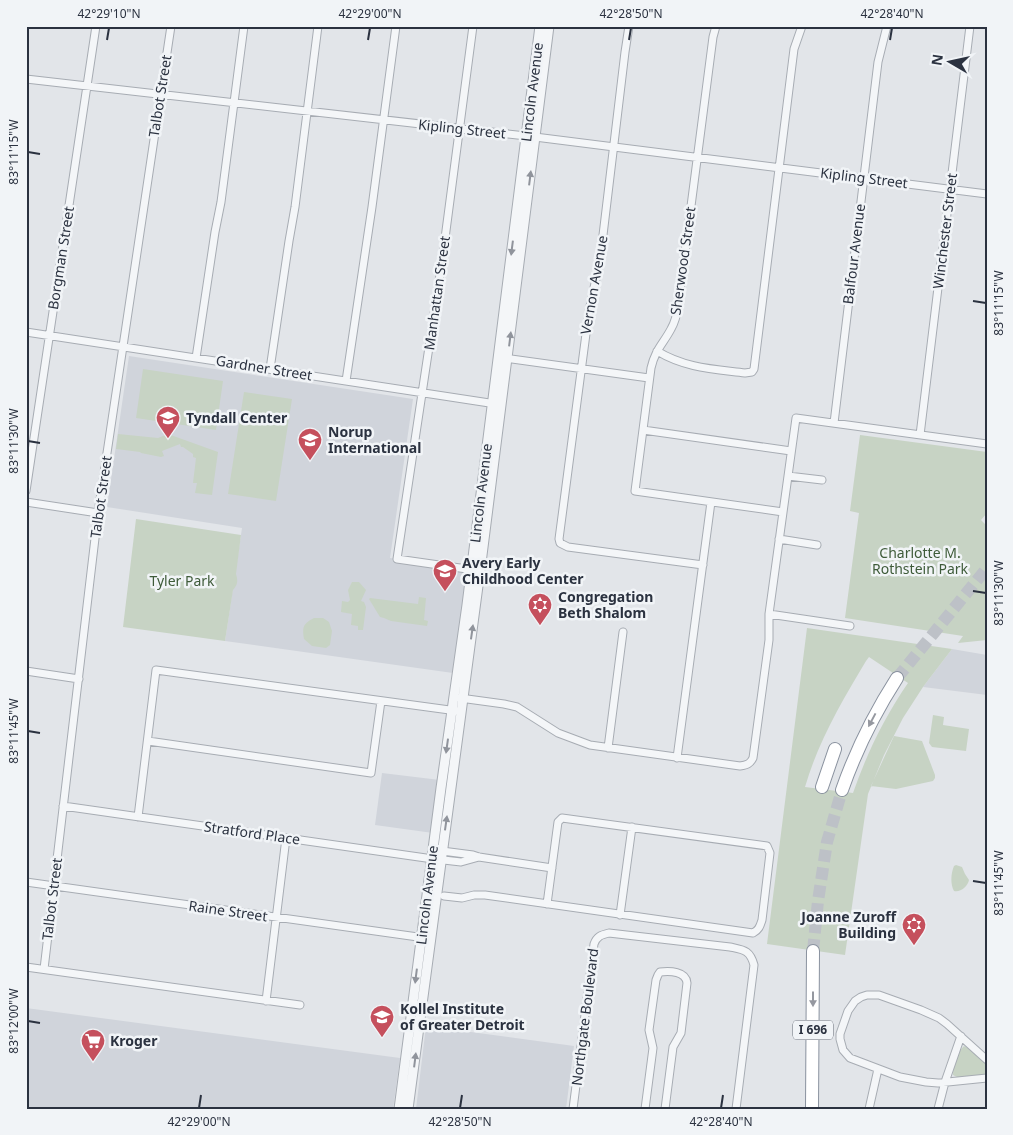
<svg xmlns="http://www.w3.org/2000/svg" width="1013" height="1135" font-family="'Noto Sans',sans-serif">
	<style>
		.built { fill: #d0d4db }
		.green { fill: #c7d3c4; fill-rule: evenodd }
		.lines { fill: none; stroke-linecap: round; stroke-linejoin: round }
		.motorway-tunnel { stroke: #bdc1c7; stroke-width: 12; stroke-dasharray: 12 6; stroke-linecap: butt }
		.minor-casing { stroke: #a7acb3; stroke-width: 9 }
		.tertiary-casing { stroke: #a7acb3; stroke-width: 11 }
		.motorway-casing { stroke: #8a929f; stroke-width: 14 }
		.minor { stroke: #f4f6f8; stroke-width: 7 }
		.tertiary { stroke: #f4f6f8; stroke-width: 9 }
		.motorway { stroke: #fff; stroke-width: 12 }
		.oneway { fill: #90949c }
		.oneway2 { fill: #9598a0 }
		.ticks { fill: none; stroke: #2b3240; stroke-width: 2 }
		.labels { text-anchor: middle; stroke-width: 5; stroke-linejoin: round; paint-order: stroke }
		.shield { fill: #f1f4f7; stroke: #666c77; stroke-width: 1 }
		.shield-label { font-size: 12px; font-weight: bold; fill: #2b3240 }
		.street-label { font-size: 14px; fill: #2b3240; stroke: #f1f4f7 }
		.poi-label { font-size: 14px; font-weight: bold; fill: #2b3240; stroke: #f1f4f7; text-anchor: start }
		.park-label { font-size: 14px; fill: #3e5b39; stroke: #f1f4f7 }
		.neatline { fill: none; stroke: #2b3240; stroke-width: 2 }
		.ticks-label { font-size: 12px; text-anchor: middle; fill: #2b3240 }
	</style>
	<rect width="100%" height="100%" fill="#e2e5e9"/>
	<!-- built -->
	<path class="built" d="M129 356 413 399 390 558 474 571 460 674 225 641 242 528 107 507Z
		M952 649 987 655V695L923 687Z
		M382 773 440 780 433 833 375 825Z
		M26 1008 400 1058 393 1109H26Z
		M426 1026 574 1046 566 1109H416Z"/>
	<!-- green -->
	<path class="green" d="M143 369 223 381 216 430 136 418Z
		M244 392 292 399 276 501 228 494Z
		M118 434 158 438 168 434 218 452 212 495 195 493 197 483H193L196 458 193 457V454L183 447H181L180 444 162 451 164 456 161 457 141 453 140 452 116 449Z
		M860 435 987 452V513L981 520 987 526V640L958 643 963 636 845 618 859 513 850 511Z
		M136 519 241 535 236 574C238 580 238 585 233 590L225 641 123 627Z
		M352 582H359L366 590 361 601 364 602 366 607 363 630H358V626L351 625 352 614 341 612 342 601 348 602 350 600 348 590Z
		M419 597 426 598 424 620 428 621 427 626 391 621 384 618 380 617 369 599 370 598 418 604Z
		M314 618H323L329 622 332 631 330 645 326 648 312 646 304 639C302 627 303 624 314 618Z
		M807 628 952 649 923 687 903 718 884 755 868 794 845 955 767 944ZM869 657 908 683C884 718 867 753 853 793L805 787C818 742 842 701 866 661Z
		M933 715 944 717 943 725 969 729 966 751 932 747 929 743Z
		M894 736 922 741 935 775V778L933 781 896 789 871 786Z
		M956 865 962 867 965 874 969 880C968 886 960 893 954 891 950 884 951 873 954 866Z
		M964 1046 968 1048 987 1065V1074L959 1078 953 1075C953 1067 957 1052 964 1046Z"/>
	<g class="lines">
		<!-- motorway-tunnel -->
		<path class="motorway-tunnel" d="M897 678 987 568
			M813 951 818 901 827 842 842 790"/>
		<defs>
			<path id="minor" d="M473 26 442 261 397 559 474 570
				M629 26 625 52 600 260 589 311 559 539 560 543 568 547 703 565
				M716 26 713 37 678 306C677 314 675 322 671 329 663 344 655 350 651 368L635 491 783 512
				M26 79 535 137 987 194
				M26 332 496 404
				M657 351C685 368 713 369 745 373L752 372 754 369 794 49 802 26
				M196 358 215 232 221 202 244 26
				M504 358 649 378
				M270 369 289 241 295 207 318 26
				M346 381 372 207 396 26
				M834 423 878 62 887 26
				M643 430 791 451
				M920 435 970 26
				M788 476 822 480
				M26 491 96 26
				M26 502 98 513
				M779 539 817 545
				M769 614 850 626
				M26 671 79 679
				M460 698 504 704 517 707 558 733 590 745 740 766C747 765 750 764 753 758L769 640V614L796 418 987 444
				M148 741 371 773 381 701
				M608 748 623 632
				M677 758 711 502
				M63 806 426 858 461 862 479 857
				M138 817 156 670 457 711
				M439 853 442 851 473 855 479 857 552 868
				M26 882 425 938
				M444 896 462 898 474 895H485L753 933C759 930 760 926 762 920L770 853 767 846 562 818 558 822 547 904
				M620 915 632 827
				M26 967 300 1005
				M44 969 98 513 171 26
				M266 1001 286 838
				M987 1060 947 1024 939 1018 921 1010 879 995H867L861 997 855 1001 848 1011 840 1034V1039L843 1050 850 1058 900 1077 926 1082 938 1083 987 1078
				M573 1109 594 944C597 936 601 935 609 933L730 947C744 950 750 950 754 965L736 1109
				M645 1109 653 1048 649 1030 656 980 658 975 660 972C670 971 686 971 687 983L681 1033 673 1047 665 1109
				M869 1109 878 1069
				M938 1109 945 1082 961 1036"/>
			<path id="tertiary" d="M399 1109 441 788 467 605 540 26
				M408 1109 480 571 549 26"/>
			<path id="motorway" d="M822 787 835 749
				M842 790C856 750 874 714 897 678
				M812 1109 813 951"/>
		</defs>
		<!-- minor casing -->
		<use href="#minor" class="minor-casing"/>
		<!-- tertiary casing -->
		<use href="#tertiary" class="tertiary-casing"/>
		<!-- motorway casing -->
		<use href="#motorway" class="motorway-casing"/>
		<!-- minor -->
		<use href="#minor" class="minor"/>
		<!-- tertiary -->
		<use href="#tertiary" class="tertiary"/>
		<!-- motorway -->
		<use href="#motorway" class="motorway"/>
	</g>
	<!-- one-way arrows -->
	<defs><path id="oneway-solid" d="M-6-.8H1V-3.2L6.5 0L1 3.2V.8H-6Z" transform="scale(1.25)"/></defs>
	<g class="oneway">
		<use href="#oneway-solid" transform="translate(530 178) rotate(-83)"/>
		<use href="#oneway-solid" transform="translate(512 248) rotate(97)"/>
		<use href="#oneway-solid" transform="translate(510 339) rotate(-83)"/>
		<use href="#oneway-solid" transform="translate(472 632) rotate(-82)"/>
		<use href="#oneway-solid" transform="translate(447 746) rotate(98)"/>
		<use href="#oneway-solid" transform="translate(446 823) rotate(-82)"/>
		<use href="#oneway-solid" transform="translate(416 976) rotate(97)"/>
		<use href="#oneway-solid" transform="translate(415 1060) rotate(-83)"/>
	</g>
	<g class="oneway2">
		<use href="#oneway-solid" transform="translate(872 720) rotate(118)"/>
		<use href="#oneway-solid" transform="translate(813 999) rotate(90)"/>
	</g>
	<!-- ticks -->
	<path class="ticks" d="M107 40 109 28M368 40 370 28M629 40 631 28M890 40 892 28M28 152 40 154M973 301 986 303M28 441 40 443M973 591 986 593M28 731 40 733M973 881 986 883M28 1021 40 1023M199 1108 201 1095M460 1108 462 1095M721 1108 723 1095"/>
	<!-- icons -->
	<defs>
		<symbol id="school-pin" viewBox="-11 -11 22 30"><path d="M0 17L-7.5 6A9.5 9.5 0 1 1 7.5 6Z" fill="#c5505d" stroke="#f1f4f7"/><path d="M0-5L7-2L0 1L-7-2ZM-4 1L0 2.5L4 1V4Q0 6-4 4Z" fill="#fff"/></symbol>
		<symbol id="synagogue-pin" viewBox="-11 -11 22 30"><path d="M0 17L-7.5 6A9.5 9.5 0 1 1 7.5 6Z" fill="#c5505d" stroke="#f1f4f7"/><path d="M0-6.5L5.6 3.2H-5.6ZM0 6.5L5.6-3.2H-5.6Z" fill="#fff"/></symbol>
		<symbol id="supermarket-pin" viewBox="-11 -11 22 30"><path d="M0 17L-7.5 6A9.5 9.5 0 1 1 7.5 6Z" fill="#c5505d" stroke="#f1f4f7"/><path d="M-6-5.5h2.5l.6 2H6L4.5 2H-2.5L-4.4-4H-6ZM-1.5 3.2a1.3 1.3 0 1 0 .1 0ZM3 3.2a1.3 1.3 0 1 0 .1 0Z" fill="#fff"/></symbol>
	</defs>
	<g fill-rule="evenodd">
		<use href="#school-pin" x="154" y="404" width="28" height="38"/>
		<use href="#school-pin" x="296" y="426" width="28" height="38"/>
		<use href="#school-pin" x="431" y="557" width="28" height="38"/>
		<use href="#synagogue-pin" x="526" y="591" width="28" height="38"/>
		<use href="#synagogue-pin" x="900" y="911" width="28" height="38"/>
		<use href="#school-pin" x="368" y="1003" width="28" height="38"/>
		<use href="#supermarket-pin" x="79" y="1027" width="28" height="38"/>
	</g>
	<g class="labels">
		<!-- shield labels -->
		<rect class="shield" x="793" y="1020.5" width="40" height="19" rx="4"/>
		<g class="shield-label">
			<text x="813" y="1034">I 696</text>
		</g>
		<!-- street labels -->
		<g class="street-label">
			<text transform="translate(532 92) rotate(-83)" y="5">Lincoln Avenue</text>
			<text transform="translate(160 96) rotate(-81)" y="5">Talbot Street</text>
			<text transform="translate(462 129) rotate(6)" y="5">Kipling Street</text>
			<text transform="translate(864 178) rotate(7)" y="5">Kipling Street</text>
			<text transform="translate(945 231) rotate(-83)" y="5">Winchester Street</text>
			<text transform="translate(854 254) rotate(-83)" y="5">Balfour Avenue</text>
			<text transform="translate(61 258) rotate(-81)" y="5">Borgman Street</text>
			<text transform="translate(683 261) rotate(-82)" y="5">Sherwood Street</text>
			<text transform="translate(594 285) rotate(-80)" y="5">Vernon Avenue</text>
			<text transform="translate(437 293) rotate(-82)" y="5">Manhattan Street</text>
			<text transform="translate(264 368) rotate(9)" y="5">Gardner Street</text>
			<text transform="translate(481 493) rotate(-83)" y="5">Lincoln Avenue</text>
			<text transform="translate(101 497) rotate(-82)" y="5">Talbot Street</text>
			<text transform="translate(252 833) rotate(8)" y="5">Stratford Place</text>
			<text transform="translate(427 895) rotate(-83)" y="5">Lincoln Avenue</text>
			<text transform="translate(52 899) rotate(-83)" y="5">Talbot Street</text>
			<text transform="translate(228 911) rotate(8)" y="5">Raine Street</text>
			<text transform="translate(585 1017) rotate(-83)" y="5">Northgate Boulevard</text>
		</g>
		<!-- poi labels -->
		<g class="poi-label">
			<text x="186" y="423">Tyndall Center</text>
			<text x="328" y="437">Norup<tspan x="328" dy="16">International</tspan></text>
			<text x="462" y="568">Avery Early<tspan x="462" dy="16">Childhood Center</tspan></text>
			<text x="558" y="602">Congregation<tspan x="558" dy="16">Beth Shalom</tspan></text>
			<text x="896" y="922" text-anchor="end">Joanne Zuroff<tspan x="896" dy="16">Building</tspan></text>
			<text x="400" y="1014">Kollel Institute<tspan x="400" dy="16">of Greater Detroit</tspan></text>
			<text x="110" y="1046">Kroger</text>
		</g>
		<!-- park labels -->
		<g class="park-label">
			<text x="920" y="558">Charlotte M.<tspan x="920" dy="16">Rothstein Park</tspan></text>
			<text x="182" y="586">Tyler Park</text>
		</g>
	</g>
	<!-- border -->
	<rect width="1013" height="1135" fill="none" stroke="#f1f4f7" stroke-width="55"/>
	<!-- north arrow -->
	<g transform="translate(950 62) rotate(279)" stroke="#f1f4f7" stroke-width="4" paint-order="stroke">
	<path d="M0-4L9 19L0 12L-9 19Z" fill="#2b3240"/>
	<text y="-8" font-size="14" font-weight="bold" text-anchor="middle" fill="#2b3240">N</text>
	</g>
	<rect x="28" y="28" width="958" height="1080" class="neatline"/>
	<g class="ticks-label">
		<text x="109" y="18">42°29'10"N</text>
		<text x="370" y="18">42°29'00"N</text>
		<text x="631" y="18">42°28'50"N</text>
		<text x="892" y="18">42°28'40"N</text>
		<text transform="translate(14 152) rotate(-90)" y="4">83°11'15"W</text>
		<text transform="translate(999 303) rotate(-90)" y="4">83°11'15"W</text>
		<text transform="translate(14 441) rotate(-90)" y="4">83°11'30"W</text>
		<text transform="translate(999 593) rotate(-90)" y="4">83°11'30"W</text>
		<text transform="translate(14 731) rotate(-90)" y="4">83°11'45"W</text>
		<text transform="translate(999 883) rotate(-90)" y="4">83°11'45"W</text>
		<text transform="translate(14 1021) rotate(-90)" y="4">83°12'00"W</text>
		<text x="199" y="1126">42°29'00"N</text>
		<text x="460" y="1126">42°28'50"N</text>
		<text x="721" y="1126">42°28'40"N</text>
	</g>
</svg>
